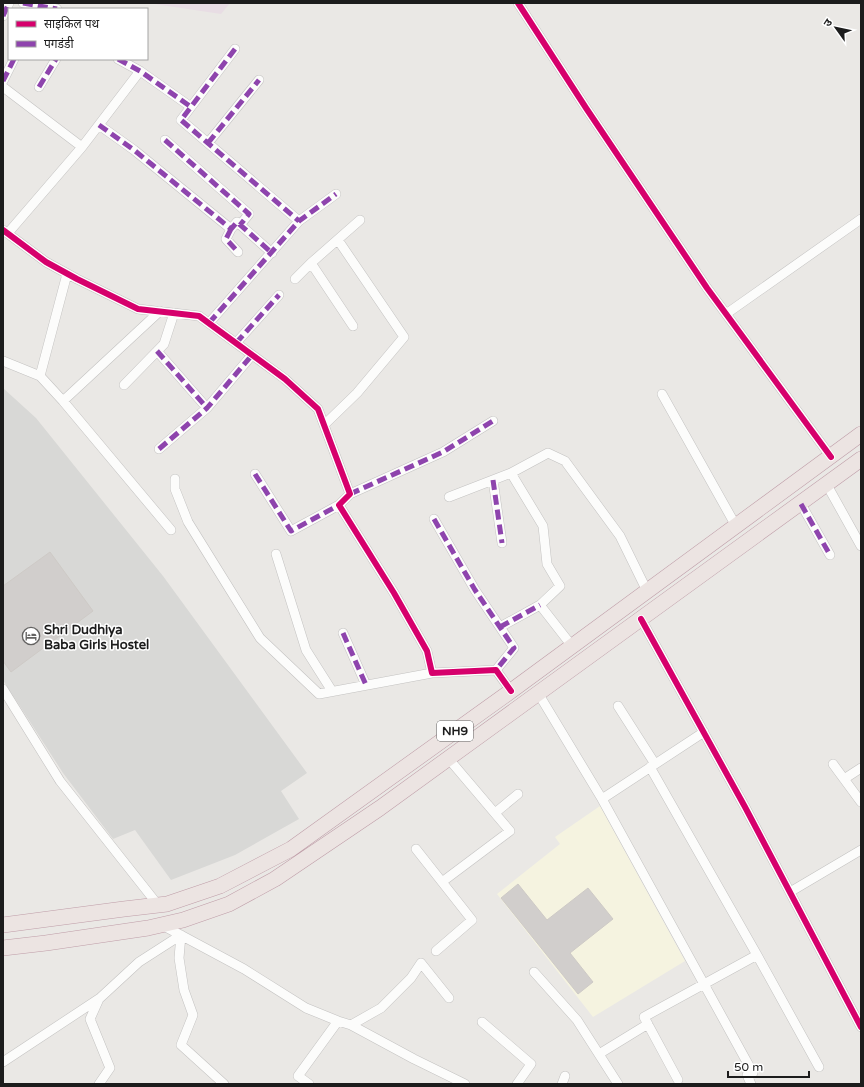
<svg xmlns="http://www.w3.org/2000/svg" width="864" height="1087" font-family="'Varela Round','Noto Sans Devanagari',sans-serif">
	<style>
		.industrial { fill: #e8dde4 }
		.education { fill: #f5f3e0 }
		.religious { fill: #d8d8d6 }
		.building { fill: #d1cecc; stroke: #cecac6 }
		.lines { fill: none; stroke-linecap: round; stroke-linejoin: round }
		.minor-casing { stroke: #c3c2c1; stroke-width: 10 }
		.trunk-casing { stroke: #bf9da8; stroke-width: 16 }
		.minor { stroke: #fcfcfb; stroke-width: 9 }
		.trunk { stroke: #ece4e2; stroke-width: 15 }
		.quiet { stroke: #8e44ad; stroke-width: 5; stroke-dasharray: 10 5; stroke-linecap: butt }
		.cycleway-casing { stroke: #fff; stroke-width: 8 }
		.cycleway { stroke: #d6006c; stroke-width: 6 }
		.labels { text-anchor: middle; stroke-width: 3; stroke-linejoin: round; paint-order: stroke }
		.shield { fill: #fff; stroke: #606060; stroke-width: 1 }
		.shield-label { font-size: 12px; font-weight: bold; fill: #1c1c1c }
		.poi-label { font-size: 13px; font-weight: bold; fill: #1c1c1c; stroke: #fff; text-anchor: start }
	</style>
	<rect width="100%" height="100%" fill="#eae8e5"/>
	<!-- industrial -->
	<path class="industrial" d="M148 3H230L221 14Z"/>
	<!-- education -->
	<path class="education" d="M600 806 685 961 593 1017 497 894 560 844 555 837Z"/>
	<!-- religious -->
	<path class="religious" d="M3 388 36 418 163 576 307 773 281 791 299 819 235 855 171 880 135 830 113 839 63 773 3 680Z"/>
	<!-- building -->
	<path class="building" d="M50 552 93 611 11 672 3 661V586Z
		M518 884 547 920 588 888 613 919 570 953 593 982 578 994 501 898Z"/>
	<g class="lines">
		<defs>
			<path id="minor" d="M23 3 57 9
				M518 3 586 108 707 288 831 457
				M3 16 9 3
				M235 49 181 120 299 221
				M118 59 140 71 191 107
				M3 81 14 59
				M3 87 82 147
				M39 87 56 59
				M99 125 134 150 231 229 237 222 272 253
				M165 140 249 214 240 225
				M208 143 259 80
				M231 229 226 239 238 252
				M3 230 46 262 77 279 138 309 199 316 285 379 318 409 350 494 339 505 394 593 427 651 432 673 496 670 511 691
				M8 233 82 147 140 71
				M311 263 353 326
				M67 274 40 376 63 401 171 530
				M295 279 311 263 360 220
				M726 314 861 219
				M209 323 299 221 336 194
				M236 343 279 295
				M157 351 207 408
				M3 361 40 376
				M124 385 164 344 174 313
				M662 394 736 526
				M63 401 160 311
				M324 425 357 393 404 337 338 240
				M159 449 207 408 252 355
				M511 473 543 526 547 564 560 586 540 605 572 646
				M255 474 291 531 339 505
				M175 479V489L188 522 260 638 319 694 432 673
				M493 480 502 543
				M827 485 861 546
				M350 494 443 452 493 421
				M449 497 511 473 548 453 565 461 620 536 647 591
				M801 504 830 555
				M434 519 475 590 514 648 496 670
				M276 554 306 650 332 691
				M641 619 745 807 861 1027
				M500 627 540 605
				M343 633 366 685
				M3 689 60 781 158 905
				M538 693 602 799 753 1073 747 1075 751 1084
				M618 706 655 764
				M833 764 861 802
				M650 767 757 955 819 1067
				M844 779 861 768
				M602 799 704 732
				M495 813 518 794
				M416 849 472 920 436 951
				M442 882 510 831 448 758
				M790 892 861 850
				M162 925 244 969 306 1008 338 1021 351 1025 414 1059 465 1084
				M181 935 179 958 184 990 193 1015 181 1045 224 1084
				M534 972 577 1020 618 1084
				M482 1022 531 1064 517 1084
				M351 1025 381 1008 411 978 421 963 449 998
				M599 1054 648 1024
				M3 1062 100 998 139 962 181 935
				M678 1080 644 1017 757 955
				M99 1084 110 1068 90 1019 99 999
				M309 1084 298 1076 338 1021
				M562 1084 565 1076"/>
			<path id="trunk" d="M3 925 124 909 167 904 220 886 291 849 511 691 861 434
				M3 948 46 943 148 928 183 920 229 904 275 879 380 808 861 459"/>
		</defs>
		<!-- minor casing -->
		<use href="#minor" class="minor-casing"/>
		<!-- trunk casing -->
		<use href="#trunk" class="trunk-casing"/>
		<!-- minor -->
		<use href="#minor" class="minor"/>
		<!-- trunk -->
		<use href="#trunk" class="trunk"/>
		<!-- quiet -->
		<path class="quiet" d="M23 3 57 9
			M3 16 9 3
			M235 49 181 120 299 221
			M118 59 140 71 191 107
			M3 81 14 59
			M39 87 56 59
			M99 125 134 150 231 229 237 222 272 253
			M165 140 249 214 240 225
			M208 143 259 80
			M231 229 226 239 238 252
			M209 323 299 221 336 194
			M236 343 279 295
			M157 351 207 408
			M159 449 207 408 252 355
			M255 474 291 531 339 505
			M493 480 502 543
			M350 494 443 452 493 421
			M801 504 830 555
			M434 519 475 590 514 648 496 670
			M500 627 540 605
			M343 633 366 685"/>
		<defs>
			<path id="cycleway" d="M518 3 586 108 707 288 831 457
				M3 230 46 262 77 279 138 309 199 316 285 379 318 409 350 494 339 505 394 593 427 651 432 673 496 670 511 691
				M641 619 745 807 861 1027"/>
		</defs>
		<!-- cycleway casing -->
		<use href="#cycleway" class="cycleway-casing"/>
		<!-- cycleway -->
		<use href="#cycleway" class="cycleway"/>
	</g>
	<!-- icons -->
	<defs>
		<symbol id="hotel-ring" viewBox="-11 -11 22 22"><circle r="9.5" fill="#fff" stroke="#646362" stroke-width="1.5"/><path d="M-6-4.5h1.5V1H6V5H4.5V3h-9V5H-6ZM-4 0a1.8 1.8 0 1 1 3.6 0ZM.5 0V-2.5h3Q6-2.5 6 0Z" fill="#646362"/></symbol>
	</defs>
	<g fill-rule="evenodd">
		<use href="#hotel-ring" x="21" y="626" width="20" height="20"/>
	</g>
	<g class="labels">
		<!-- shield labels -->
		<rect class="shield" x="437" y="721" width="36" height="20" rx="3"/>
		<g class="shield-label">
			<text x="455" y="735">NH9</text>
		</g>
		<!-- poi labels -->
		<g class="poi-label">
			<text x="44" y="634">Shri Dudhiya<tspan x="44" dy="15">Baba Girls Hostel</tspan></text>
		</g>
	</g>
	<!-- border -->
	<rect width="864" height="1087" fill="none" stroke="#1c1c1c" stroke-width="8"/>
	<!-- legend -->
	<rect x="8" y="8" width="140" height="52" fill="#ffffff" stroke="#a4a4a4"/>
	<rect x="16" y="21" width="20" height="6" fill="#d6006c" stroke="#a4a4a4"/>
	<text x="44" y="28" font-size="12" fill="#1c1c1c">साइकिल पथ</text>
	<rect x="16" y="41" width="20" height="6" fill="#8e44ad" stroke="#a4a4a4"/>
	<text x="44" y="48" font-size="12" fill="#1c1c1c">पगडंडी</text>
	<!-- north arrow -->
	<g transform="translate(836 28) rotate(303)" stroke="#ffffff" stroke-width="3" paint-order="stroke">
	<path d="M0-3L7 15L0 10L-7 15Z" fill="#1c1c1c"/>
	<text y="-6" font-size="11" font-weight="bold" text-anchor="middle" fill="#1c1c1c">उ</text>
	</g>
	<!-- scale -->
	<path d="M728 1071v6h81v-6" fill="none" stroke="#1c1c1c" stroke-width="2"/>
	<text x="734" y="1071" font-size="12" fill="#1c1c1c" stroke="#ffffff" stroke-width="3" paint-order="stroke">50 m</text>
</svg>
